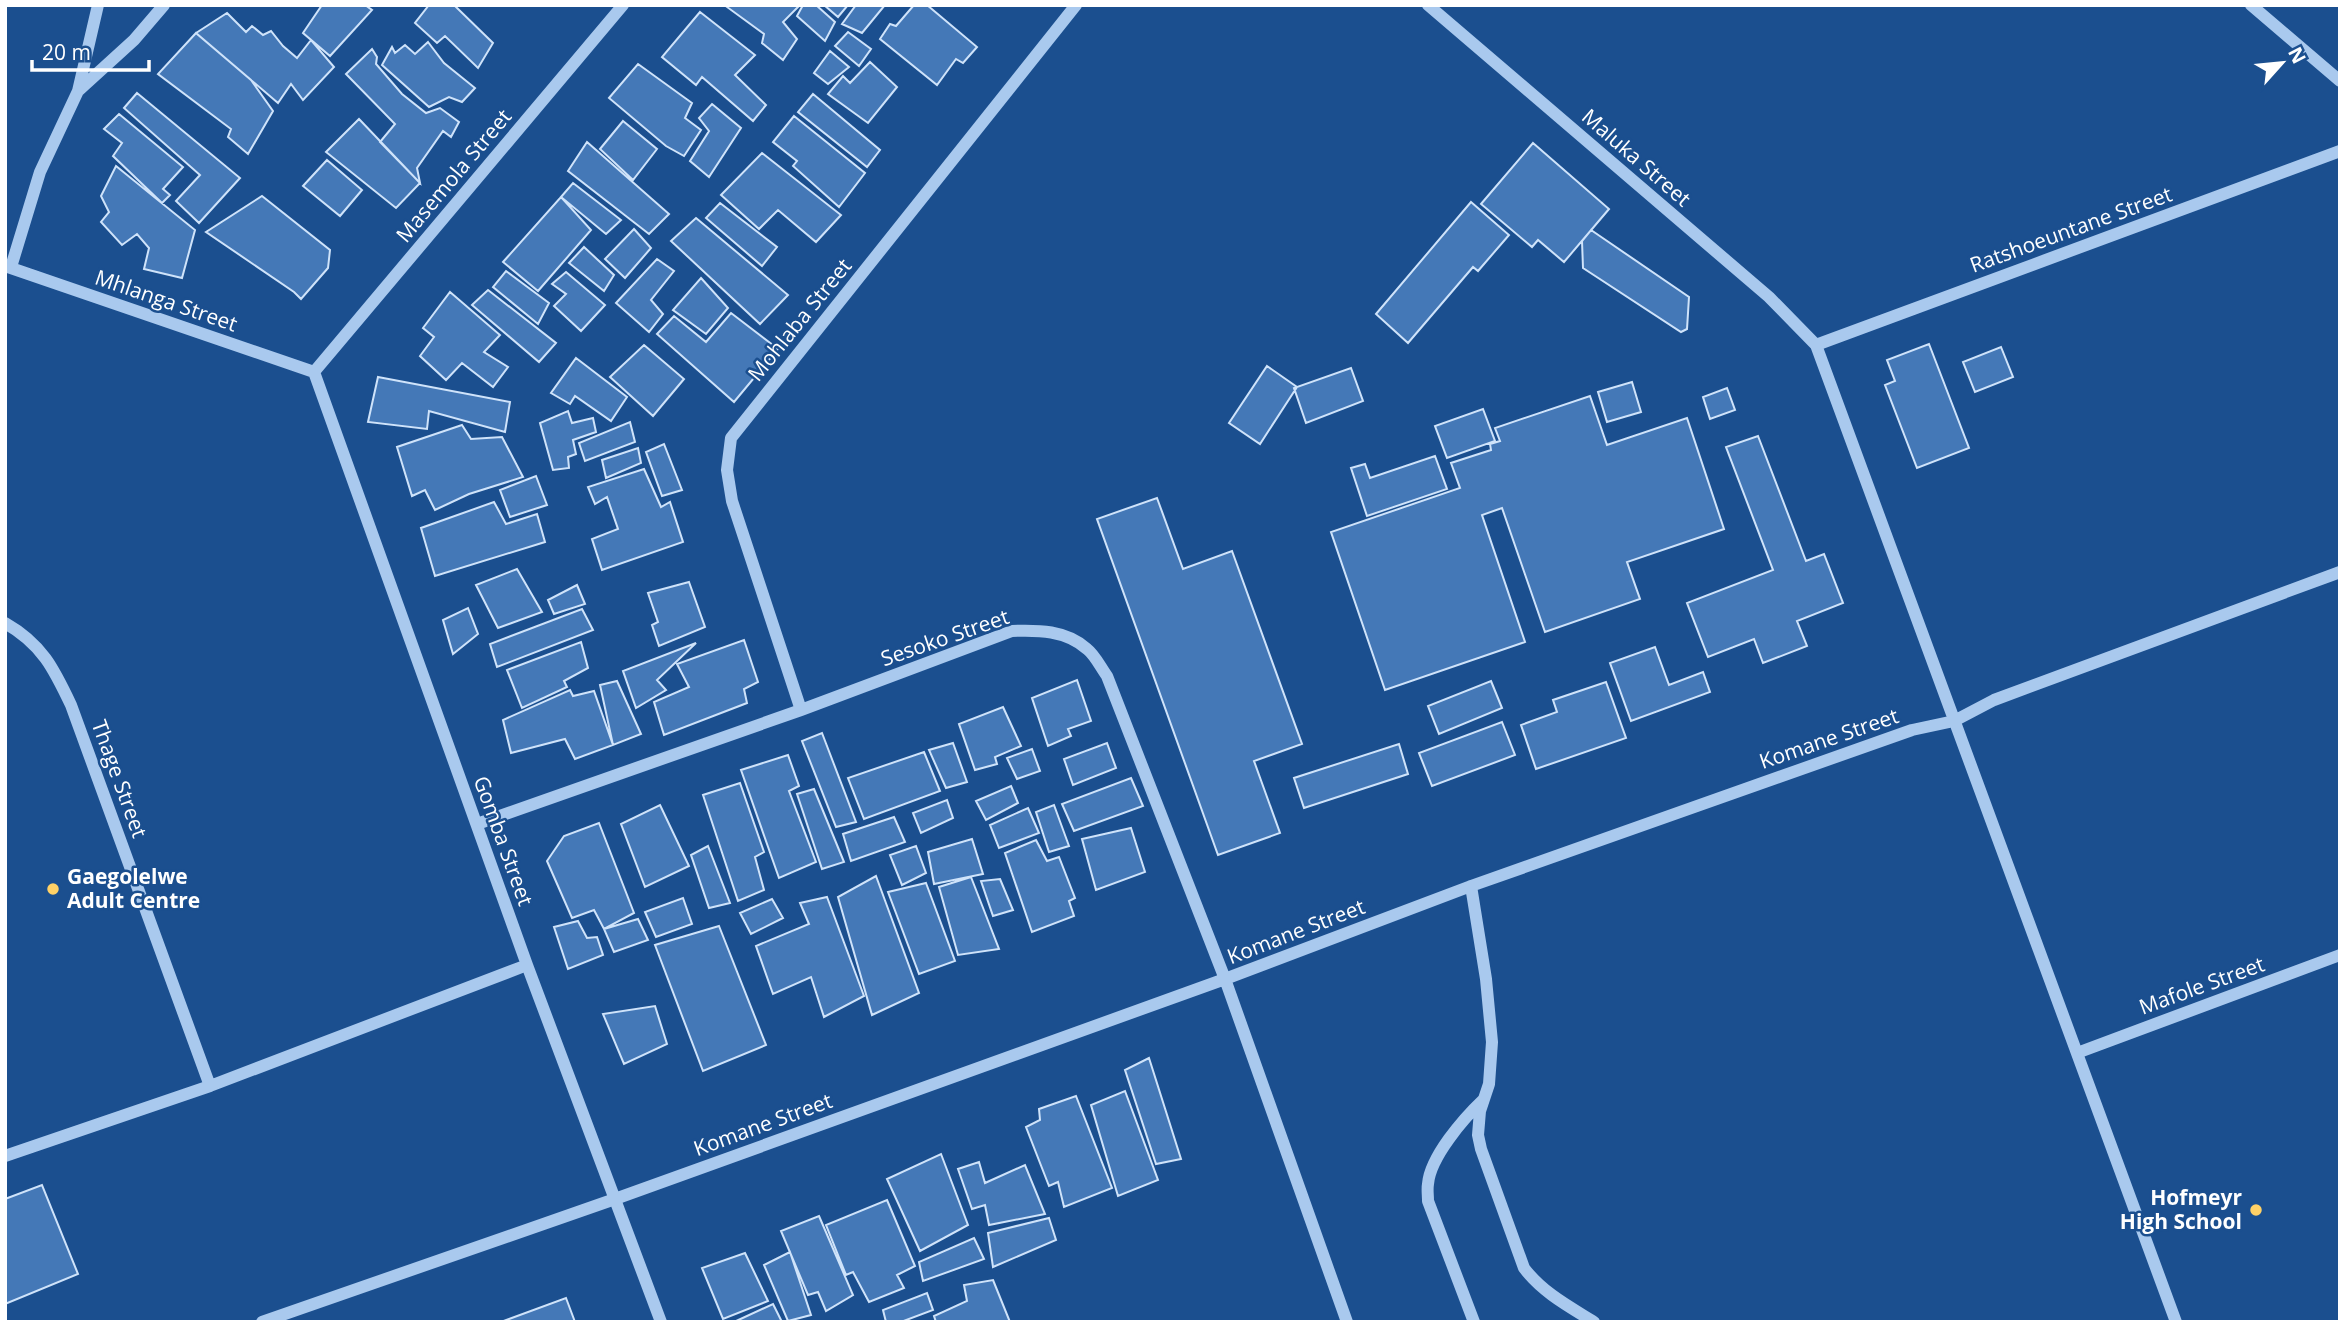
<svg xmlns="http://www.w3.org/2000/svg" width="2345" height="1327" font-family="'Open Sans',sans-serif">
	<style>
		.building { fill: #4478b7; stroke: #cfe3fa; stroke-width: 2 }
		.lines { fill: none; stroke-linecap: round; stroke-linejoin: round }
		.minor { stroke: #a9c9ee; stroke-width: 12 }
		.poi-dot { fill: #ffd166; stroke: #1b4f8f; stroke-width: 2.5 }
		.labels { text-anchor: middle; stroke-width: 5; stroke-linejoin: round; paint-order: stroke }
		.street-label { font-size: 21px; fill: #fff; stroke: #1b4f8f }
		.poi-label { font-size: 21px; font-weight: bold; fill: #fff; stroke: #1b4f8f; text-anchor: start }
	</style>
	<rect width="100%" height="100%" fill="#1b4f8f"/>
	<!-- building -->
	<path class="building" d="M322 5H365L372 10 330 56 303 33Z
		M429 5H454L493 43 478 68 445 36 437 43 415 23Z
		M729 5H800L783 22 797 39 783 60 762 43 764 34 727 7Z
		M803 5H816L835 22 825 41 797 16Z
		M824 5H848L838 17Z
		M856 5H885L862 33 842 24Z
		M914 5H927L977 47 963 63 956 59 937 85 880 39 890 24 896 26Z
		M700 12 755 55 735 75 766 105 753 121 702 77 696 85 662 57Z
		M227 13 246 32 252 26 263 35 271 31 283 46 297 58 311 40 334 67 303 100 291 84 278 103 196 33Z
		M848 32 871 49 859 66 835 46Z
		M196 33 251 80 273 111 248 154 228 137 231 129 158 74Z
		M428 42 444 63 475 88 462 102 449 97 429 107 382 65 392 47 395 53 405 45 415 54Z
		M372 49 377 57 376 64 402 94 426 113 440 108 459 122 451 137 443 131 417 168 420 183 380 142 395 124 346 74Z
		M830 51 849 67 828 84 814 73Z
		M870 62 897 87 868 123 828 94 843 76 850 83Z
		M638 64 692 103 685 118 701 130 684 156 666 146 609 98Z
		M137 93 240 178 199 223 176 201 200 175 124 108Z
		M813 94 880 150 867 167 798 112Z
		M712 104 741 128 709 177 690 161 709 131 699 118Z
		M119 114 183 167 163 189 170 195 162 203 113 156 122 143 104 129Z
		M794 116 865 173 839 207 793 166 797 161 773 142Z
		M359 119 420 183 396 208 326 152Z
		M623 121 657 149 633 180 600 149Z
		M587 142 669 214 649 234 568 171Z
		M1533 143 1609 209 1564 262 1538 240 1532 247 1481 204Z
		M762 153 841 215 816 242 778 210 759 229 721 195Z
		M327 160 362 190 340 216 303 186Z
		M116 166 195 230 182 278 144 269 149 248 137 234 122 245 101 222 109 212 101 196Z
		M573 183 621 220 606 234 561 197Z
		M262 196 330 250 328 268 301 299 294 292 206 232Z
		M561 197 591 230 538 291 503 262Z
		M1471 202 1509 235 1478 271 1473 267 1408 343 1376 314Z
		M720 203 777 247 762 266 706 218Z
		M696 218 788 295 760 324 671 241Z
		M634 229 651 248 625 278 605 259Z
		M1591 230 1689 297 1687 329 1681 332 1583 268 1582 241Z
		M584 247 614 275 604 291 569 263Z
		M657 259 674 271 651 300 663 314 649 332 616 303Z
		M506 271 549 303 538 324 493 287Z
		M566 272 605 305 581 331 554 306 566 294 552 284Z
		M701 278 728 308 706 334 673 310Z
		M488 290 556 343 539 362 472 305Z
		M450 292 500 335 484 352 508 367 493 387 462 363 446 380 420 356 434 337 423 328Z
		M731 313 778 349 734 402 657 334 674 316 706 342Z
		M1929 344 1969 448 1917 468 1885 385 1895 381 1887 360Z
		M644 345 684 379 653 416 610 377Z
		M2001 347 2013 377 1975 392 1963 362Z
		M576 358 627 397 611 421 575 396 570 404 551 393Z
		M1267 366 1297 387 1260 444 1229 423Z
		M1351 368 1363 401 1306 423 1294 388Z
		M378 377 510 402 505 432 429 411 427 429 368 422Z
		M1632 382 1641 412 1607 422 1598 392Z
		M1727 388 1735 410 1710 419 1703 397Z
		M1590 396 1607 445 1687 418 1724 529 1627 562 1640 599 1545 632 1502 508 1482 515 1525 642 1385 690 1331 532 1460 488 1451 463 1491 450 1490 444 1500 441 1495 428Z
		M1483 409 1495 441 1447 458 1435 426Z
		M568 411 572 423 593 418 596 432 573 440 576 454 568 457 569 468 553 470 540 423Z
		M630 422 635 442 585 461 579 443Z
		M462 425 471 439 502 437 523 477 469 494 435 510 425 490 412 496 397 447Z
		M1758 436 1806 561 1824 554 1843 603 1797 621 1807 646 1763 663 1754 639 1708 657 1687 603 1773 570 1726 447Z
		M664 444 682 490 662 496 646 452Z
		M638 448 641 463 606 478 602 460Z
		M1435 456 1447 489 1367 516 1351 468 1365 464 1370 478Z
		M644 469 661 507 670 502 683 542 602 570 592 539 618 529 607 497 595 504 588 487Z
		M536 476 547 505 510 517 500 490Z
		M1157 498 1183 569 1232 551 1302 744 1254 761 1280 833 1218 855 1097 519Z
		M494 502 506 524 537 514 545 542 435 576 421 528Z
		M517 569 542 612 498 628 476 585Z
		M689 582 705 627 659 646 652 625 658 622 648 593Z
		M577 585 585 604 554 614 548 600Z
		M468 608 478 634 453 654 443 620Z
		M582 609 593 630 497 667 490 644Z
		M744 640 758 682 744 689 747 703 664 735 654 702 689 687 677 664Z
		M581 642 588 668 564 681 567 687 522 708 507 670Z
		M696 643 657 680 666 690 636 708 623 671Z
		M1655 647 1669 685 1703 672 1710 692 1631 721 1610 663Z
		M1077 680 1091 721 1068 729 1071 736 1048 746 1032 698Z
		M617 681 641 734 613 745 600 685Z
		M1491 681 1502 708 1439 734 1428 706Z
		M1606 682 1626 738 1536 769 1521 725 1557 712 1553 700Z
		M570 690 573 696 594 691 613 745 575 759 565 739 511 753 503 720Z
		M1003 707 1021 746 995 757 997 764 975 770 959 724Z
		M1502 722 1515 755 1432 786 1419 753Z
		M822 733 856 822 836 827 802 741Z
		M953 743 967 782 946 788 929 750Z
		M1107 743 1116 768 1073 785 1064 759Z
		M1399 744 1408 774 1304 808 1294 778Z
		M1032 749 1040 771 1017 779 1007 758Z
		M924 752 940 791 864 819 848 778Z
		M788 755 799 786 789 791 816 862 779 878 741 770Z
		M1131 778 1143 806 1074 831 1062 804Z
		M740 783 764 852 755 857 764 890 738 901 703 795Z
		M1011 786 1018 803 986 820 976 801Z
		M814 789 844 862 822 869 797 794Z
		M947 800 953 818 921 833 913 813Z
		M660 805 689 866 645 887 621 824Z
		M1054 805 1069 846 1049 852 1036 812Z
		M1028 808 1039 833 999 848 990 825Z
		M894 817 905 842 851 861 843 834Z
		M599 823 634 913 604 929 594 910 572 918 547 861 564 836Z
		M1131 828 1145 872 1096 890 1082 839Z
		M972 839 983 874 934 884 928 852Z
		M1036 840 1047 861 1059 857 1075 898 1069 901 1074 916 1032 932 1005 853Z
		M708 846 730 903 709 908 691 855Z
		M916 846 926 873 902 885 890 855Z
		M876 876 919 993 872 1015 838 897Z
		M971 877 999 949 958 955 939 887Z
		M1000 879 1013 910 993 916 981 881Z
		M926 883 955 961 919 974 888 892Z
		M827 897 864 996 824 1017 811 977 773 994 756 946 809 924 800 903Z
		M683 898 692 924 656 937 645 912Z
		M772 899 783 918 751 934 740 913Z
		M638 919 648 940 614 952 604 929Z
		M578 921 587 938 597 937 603 955 568 969 554 927Z
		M719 926 766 1045 703 1071 655 945Z
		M655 1006 667 1044 624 1064 603 1014Z
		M1149 1058 1181 1159 1156 1164 1125 1070Z
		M1125 1091 1158 1180 1118 1196 1091 1105Z
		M1076 1096 1112 1188 1064 1207 1058 1182 1049 1186 1026 1127 1040 1120 1039 1109Z
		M941 1154 968 1225 920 1251 887 1179Z
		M979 1162 985 1183 1025 1165 1045 1214 989 1225 985 1205 972 1209 958 1169Z
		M42 1185 78 1274 5 1304V1199Z
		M887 1200 915 1266 897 1275 904 1288 869 1302 853 1272 846 1275 826 1225Z
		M819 1216 853 1295 826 1311 818 1292 808 1295 781 1231Z
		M1049 1218 1056 1240 993 1267 988 1233Z
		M974 1238 984 1259 923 1281 919 1262Z
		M790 1252 811 1315 788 1321 764 1265Z
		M745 1253 768 1301 723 1319 702 1268Z
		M993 1280 1010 1322H936L934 1316 967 1301 964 1285Z
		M927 1293 933 1310 901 1322H886L883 1310Z
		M566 1298 575 1322H501Z
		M773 1304 782 1322H734Z"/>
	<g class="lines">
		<!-- minor -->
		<path class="minor" d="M1428 5 1769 297 1816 345 2176 1322
			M2251 5 2340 81
			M78 91 134 40 164 5
			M5 266 314 372
			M11 267 40 172 78 91 98 5
			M1816 345 2340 151
			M314 372 527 965 661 1322
			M314 372 623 5
			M5 623C42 644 54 669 71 705L210 1086
			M801 710 732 501 727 470 731 438 1076 5
			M477 824 801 710 1012 631C1038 630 1066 630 1087 649 1095 655 1101 668 1107 676L1225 979 1347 1322
			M1471 886 1486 979 1492 1042 1489 1084 1480 1111 1478 1135 1481 1149 1524 1268C1542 1292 1568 1306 1594 1322
			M2077 1053 2340 955
			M5 1156 210 1086 527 965
			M262 1322 615 1199 1225 979 1471 886 1912 730 1954 721 1994 700 2340 572
			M1474 1322 1428 1201C1428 1195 1427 1189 1428 1184 1430 1157 1464 1118 1483 1100"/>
	</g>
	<!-- markers -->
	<g class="poi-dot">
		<circle cx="53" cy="889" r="7"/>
		<circle cx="2256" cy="1210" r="7"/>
	</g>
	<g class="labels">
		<!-- street labels -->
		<g class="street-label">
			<text transform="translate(1636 158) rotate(41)" y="7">Maluka Street</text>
			<text transform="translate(454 176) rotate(-50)" y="7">Masemola Street</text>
			<text transform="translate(2071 230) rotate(-20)" y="7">Ratshoeuntane Street</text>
			<text transform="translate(166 301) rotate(19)" y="7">Mhlanga Street</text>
			<text transform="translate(800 320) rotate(-51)" y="7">Mohlaba Street</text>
			<text transform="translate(945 638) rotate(-19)" y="7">Sesoko Street</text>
			<text transform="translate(1829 739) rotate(-19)" y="7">Komane Street</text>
			<text transform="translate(119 779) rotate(70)" y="7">Thage Street</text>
			<text transform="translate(503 841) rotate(70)" y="7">Gomba Street</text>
			<text transform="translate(1296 932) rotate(-21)" y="7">Komane Street</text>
			<text transform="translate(2202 986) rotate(-20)" y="7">Mafole Street</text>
			<text transform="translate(763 1125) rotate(-20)" y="7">Komane Street</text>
		</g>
		<!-- poi labels -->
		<g class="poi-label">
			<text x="67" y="884">Gaegolelwe<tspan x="67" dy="24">Adult Centre</tspan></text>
			<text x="2242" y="1205" text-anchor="end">Hofmeyr<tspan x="2242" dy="24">High School</tspan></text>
		</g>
	</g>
	<!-- border -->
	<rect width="2345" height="1327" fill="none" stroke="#ffffff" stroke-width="14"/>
	<!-- north arrow -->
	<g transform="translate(2282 63) rotate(63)" stroke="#1b4f8f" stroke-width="5" paint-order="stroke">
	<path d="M0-5L12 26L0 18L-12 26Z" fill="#ffffff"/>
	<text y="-10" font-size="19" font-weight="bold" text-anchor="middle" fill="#ffffff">N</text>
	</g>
	<!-- scale -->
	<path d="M32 60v10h117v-10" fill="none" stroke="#ffffff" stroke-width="3.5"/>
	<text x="42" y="60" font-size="21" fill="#ffffff" stroke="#1b4f8f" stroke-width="5" paint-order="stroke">20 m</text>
</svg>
